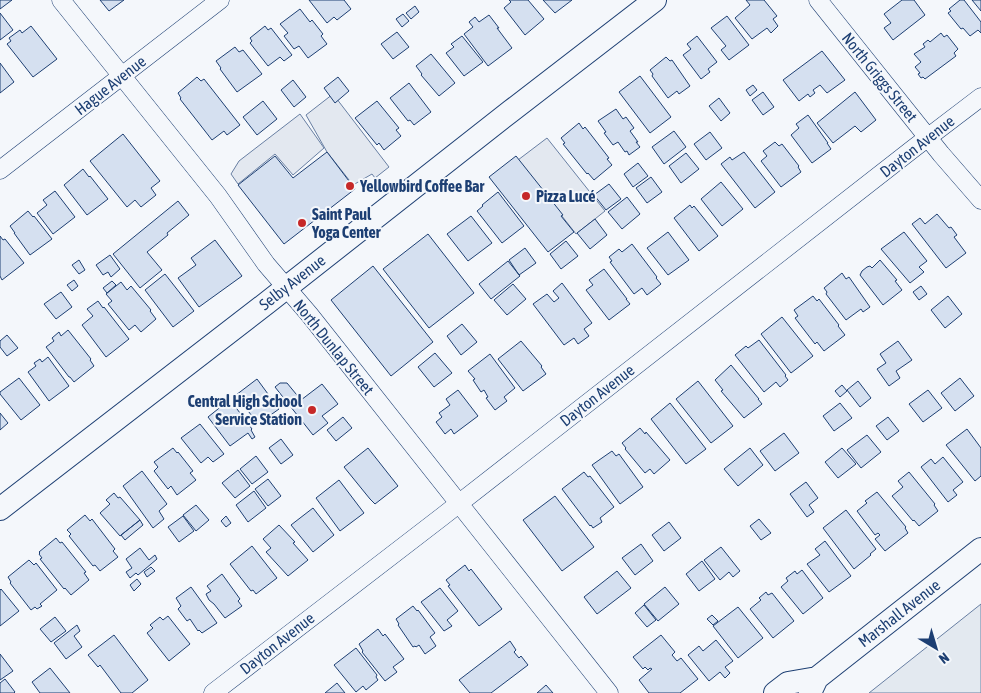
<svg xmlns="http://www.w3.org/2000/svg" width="981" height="693" font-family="'Asap Condensed',sans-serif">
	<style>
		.green { fill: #e3e9f0; stroke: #687fa3 }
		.parking { fill: #e3e8f0; stroke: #687fa3 }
		.building { fill: #d5e0f0; stroke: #1d3f73 }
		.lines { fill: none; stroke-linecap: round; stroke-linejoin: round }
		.minor-casing { stroke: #1d3f73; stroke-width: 19 }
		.tertiary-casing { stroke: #1d3f73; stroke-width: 24 }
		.minor { stroke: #f4f7fb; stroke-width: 18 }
		.tertiary { stroke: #f4f7fb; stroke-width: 22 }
		.poi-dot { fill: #c62828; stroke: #f4f7fb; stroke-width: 2 }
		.labels { text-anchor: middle; stroke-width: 4; stroke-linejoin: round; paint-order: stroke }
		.street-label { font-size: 16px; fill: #1d3f73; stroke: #f4f7fb }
		.poi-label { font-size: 16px; font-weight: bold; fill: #1d3f73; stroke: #f4f7fb; text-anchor: start }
	</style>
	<rect width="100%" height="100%" fill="#f4f7fb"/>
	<!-- green -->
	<path class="green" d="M981 604V693H869Z"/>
	<!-- parking -->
	<path class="parking" d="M333 94 389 167 375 178 372 174 353 185 327 152 306 115Z
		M300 114 324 148 293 175 275 154 238 184 231 174 239 161Z
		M547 138 605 211 576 234 518 160Z"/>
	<!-- building -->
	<path class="building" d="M0 0H12L0 9Z
		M100 0H124L109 11Z
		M309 0H344L351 9 337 20 334 17 327 23Z
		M509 0H528L544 19 525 35 504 8 511 2Z
		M543 0H572L555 13Z
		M746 0H764L777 16 773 19 778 26 771 33 767 28 752 39 735 18 750 5Z
		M902 0H914L925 15 893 40 884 28 891 23 884 14Z
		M960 0H964L981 22V33L978 30 970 36 963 28 961 29 948 13 951 11 949 9Z
		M972 0H981V11Z
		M415 6 419 12 411 19 406 13Z
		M300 9 310 22 312 20 323 34 321 36 327 44 308 58 299 46 294 49 284 36 288 33 280 24Z
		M0 13 13 30 0 40Z
		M403 14 409 21 402 27 396 19Z
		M489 15 499 28H497L512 48 488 66 464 34 473 27 469 22 475 17 479 22Z
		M727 16 749 45 729 60 721 50 726 46 711 28Z
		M31 26 57 59 33 77 7 44 11 41 9 38 20 30 22 33Z
		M265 26 268 30 271 28 292 55 284 61 280 57 268 66 250 43 252 41 250 38Z
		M397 32 409 47 393 59 381 44Z
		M941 33 944 37 947 35 958 49 954 53 956 56 925 79 923 77 921 78 918 74 920 73 915 67 921 62 914 54 925 47 923 44 928 40 930 42Z
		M462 36 483 62 464 76 446 53 454 47 451 44Z
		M697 36 717 62 708 69 710 72 701 79 683 55 691 49 687 44Z
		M235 47 239 52 243 50 262 74 237 92 220 69 221 68 216 61Z
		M822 51 845 80 827 93 820 85 813 90 815 93 810 97 808 94 799 101 783 80Z
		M431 54 455 83 439 96 421 75 422 74 416 66Z
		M666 57 670 61 672 60 690 86 679 94 677 91 668 98 652 76 653 74 650 70Z
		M0 63 14 82 0 93Z
		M640 76 671 117 650 133 619 92Z
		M197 77 201 81 204 79 240 125 227 135 224 131 212 140 180 99 181 98 178 93Z
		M338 77 349 91 335 103 324 88Z
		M293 80 306 97 294 107 281 90Z
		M409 83 431 112 414 125 410 120 408 121 390 98Z
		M753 85 757 90 750 96 746 90Z
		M763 92 774 107 763 115 752 100Z
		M855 92 876 120 861 132 855 126 833 143 817 123Z
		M719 98 730 113 721 121 709 106Z
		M263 101 277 119 257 135 243 117Z
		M377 101 399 128 396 130 401 136 384 150 379 143 377 145 355 118Z
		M616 109 623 119 626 117 634 128 630 131 638 142H636L640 147 629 155 627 151 625 152 618 142 613 145 604 133 606 132 598 121Z
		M808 115 828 143H827L831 149 812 163 791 135 799 128 796 124Z
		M579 123 583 129 585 127 609 158 607 159 612 165 594 180 588 173 587 174 563 144 565 143 561 138Z
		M674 131 686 147 664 164 652 147Z
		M710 132 722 148 706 160 694 144Z
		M123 134 160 181 151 188 156 195 141 207 135 200 127 207 90 161Z
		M775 142 779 146 782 144 799 166 798 167 801 172 781 187 761 161 767 156 763 151Z
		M327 152 355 189 284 244 238 185 275 156 293 178Z
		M744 152 775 192 755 208 721 164 730 157 732 160Z
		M686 153 699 169 681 183 669 166Z
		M516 156 563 215 561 216 574 232 548 252 489 177Z
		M638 163 648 176 633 187 624 174Z
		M83 169 89 177 90 176 108 199 87 215 64 185Z
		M651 177 662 192 647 203 636 188Z
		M721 182 743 209 722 226 701 199Z
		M609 184 621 199 606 210 594 195Z
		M55 191 75 217 53 234 37 213 47 205 43 200Z
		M498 192 524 226 502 243 477 211 483 206 482 205Z
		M627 197 640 214 622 229 608 212Z
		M178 201 189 215 167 233 168 235 147 252 162 270 140 288 113 254Z
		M690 205 692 208 694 206 718 236 699 251 674 218Z
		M28 211 33 217 34 216 52 239 30 255 14 233H15L10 226Z
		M937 214 949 228 951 227 957 235 954 237 966 253 946 268 912 224 920 218 925 224Z
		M471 216 492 243 468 261 447 234Z
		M595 219 607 235 590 249 577 233Z
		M668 232 689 260 668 275 647 248Z
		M904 232 927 261 919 267 924 272 910 283 881 249Z
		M428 234 474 293 429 328 383 269Z
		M0 236 3 240 5 239 24 263 2 280 0 276Z
		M215 240 242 276 199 307 178 278 196 265 191 258Z
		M566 241 578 256 561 269 550 254Z
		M632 244 657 277 656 278 661 284 647 295 642 288 634 294 610 262 612 261 609 257 619 249 622 252Z
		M525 248 536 263 519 275 509 260Z
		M110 255 120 269 111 277 108 272 103 275 96 265Z
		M79 260 85 270 79 274 72 265Z
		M880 260 897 280 895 281 902 290 883 305 860 275 862 271 867 267 870 266 872 268Z
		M508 261 520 276 491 299 479 284Z
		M373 266 433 342 391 376 331 300Z
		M604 269 627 299H626L630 304 609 320 586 290 593 285 589 280Z
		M842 273 846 279 849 277 870 307 863 312 861 309 846 320 826 294 827 292 824 288Z
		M165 274 194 311 173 327 145 290Z
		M74 280 78 286 72 291 67 285Z
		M112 281 116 285 107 293 103 288Z
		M121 282 127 290 131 286 151 310 150 311 156 319 141 332 135 325 129 330 108 304 112 301 106 294Z
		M562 283 592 323 584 329 589 336 578 344 574 338 564 345 533 304 547 294 554 302 559 298 553 291Z
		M513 284 526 299 507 315 494 300Z
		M921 286 927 294 919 300 913 292Z
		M61 292 72 307 56 319 44 304Z
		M813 296 817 301 819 299 839 325 838 326 845 335 824 351 817 342 815 344 795 318 798 316 794 310Z
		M948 296 962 314 945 328 931 310Z
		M98 301 103 308 104 307 129 339 106 357 82 325 93 316 87 309Z
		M782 317 813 356 791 373 761 334Z
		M462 324 477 342 461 355 447 336Z
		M68 330 91 359 90 360 94 366 74 382 70 377H69L46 347 54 341 52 338 59 332 61 336Z
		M7 335 18 348 7 356 0 347V341Z
		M759 340 786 375 785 376 788 380 780 387 776 382 764 392 735 355 746 346 748 348Z
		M521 341 542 366 541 367 546 374 523 391 498 359Z
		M898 341 912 360 896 371 900 378 889 386 877 369 886 363 880 354Z
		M435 353 452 373 434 387 418 367Z
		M490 354 515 388 504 397 507 401 495 410 486 398 488 397 484 390 481 392 473 380 475 379 468 371Z
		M48 357 69 386 49 401 28 372 36 366 34 363 40 359 42 362Z
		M731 365 759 399H758L762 404 744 418 721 391 723 390 715 380Z
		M19 378 40 405 21 420 0 394V392Z
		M960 378 974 396 955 411 941 393Z
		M257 379 279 409 258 424 236 395Z
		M698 381 733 426 711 443 676 399Z
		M858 381 871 398 860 407 847 390Z
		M280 383H287L301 400 322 384 338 404 322 416 328 423 313 435 275 387Z
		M842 385 847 391 840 397 835 391Z
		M458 390 478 416 454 434 451 429 445 434 436 422 442 417 439 413 450 405 446 399Z
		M928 390 942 408 923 422 909 404Z
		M228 401 232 406 234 405 252 429 251 430 255 437 252 439 248 433 230 446 208 417Z
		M670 403 706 449 686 464 651 419Z
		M840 403 852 418 834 431 823 416Z
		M0 413 8 423 0 430Z
		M343 417 352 428 336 441 327 430Z
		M888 417 899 431 887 440 876 426Z
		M200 424 224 454 213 462 208 457 201 463 181 438Z
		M640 428 645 434 646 432 670 460 654 474 650 469 645 473 625 449 626 448 622 443Z
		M967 429 981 448V476L975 481 946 445Z
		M784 433 799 453 775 471 760 451Z
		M867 435 881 452 861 468 847 450Z
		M281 439 293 455 281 464 269 448Z
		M173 448 177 453 178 452 193 471 190 473 196 480 177 495 171 486 168 489 154 471 158 467 154 462Z
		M368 448 398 486 375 504 370 499 344 467Z
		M750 448 763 465 738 486 724 469Z
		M842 448 856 464 838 478 825 462Z
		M612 451 616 456 619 454 643 487 620 504 592 465Z
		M256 456 268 472 252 484 240 469Z
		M943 457 963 482 953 490 957 495 948 502 921 467 931 459 935 464Z
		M238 470 250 486 235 498 222 483Z
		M142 471 167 504 159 511 164 519 153 528 123 486Z
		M584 472 588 477 590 476 614 507 600 518 602 522 593 528 591 525 590 526 562 489Z
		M909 472 935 504 934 505 938 511 919 526 914 520 913 521 892 496 903 487 898 481Z
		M268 479 281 496 268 506 255 489Z
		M339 480 364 513 340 531 316 498Z
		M806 482 818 498 809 505 814 512 807 517 790 494Z
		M254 491 266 508 248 522 236 505Z
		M877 492 906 527 905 528 908 533 885 551 875 539 880 535 878 533 875 535 857 511 867 503 865 501Z
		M114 493 118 498 120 497 140 520 120 536 100 513 110 504 106 500Z
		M555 496 594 547 562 571 523 520Z
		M196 505 209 520 196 531 183 515Z
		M313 508 334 535 313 552 291 525Z
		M846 510 876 549 870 554 871 555 854 569 823 528Z
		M85 515 90 521 92 519 115 549 113 551 118 557 100 571 95 565 93 566 69 536 71 534 67 530Z
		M183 516 194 531 179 542 168 527Z
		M226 516 231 523 226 527 221 521Z
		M759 519 771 533 761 540 750 526Z
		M140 520 143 525 125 540 121 535Z
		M669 522 681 538 664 551 652 535Z
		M279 525 295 542 293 543 308 560 288 576 266 552 271 548 263 539Z
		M56 538 60 543 62 542 86 572 84 573 89 580 71 595 65 588 64 589 40 559 42 558 39 554 40 553 39 552Z
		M825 541 851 576 829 592 807 564 820 555 815 549Z
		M641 544 653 561 635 575 622 558Z
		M252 546 277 578 256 594 253 590 251 591 230 564Z
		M721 547 740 571 733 577 729 572 720 580 704 560Z
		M140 548 149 560 155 555 157 559 138 575 136 573 130 578 126 572 132 568 126 559Z
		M29 560 34 565 36 563 57 590 40 604 42 606 37 609 35 607 31 610 10 583 11 582 8 577Z
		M702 561 715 579 699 591 686 574Z
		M465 565 469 571 471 569 502 609 479 626 448 586 450 585 446 580Z
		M151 567 155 571 147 577 144 572Z
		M802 570 823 598 803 614 781 587 788 581 786 578 795 571 797 574Z
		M617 571 631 588 597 614 584 597Z
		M222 574 240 599 238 601 242 606 225 618 214 604 209 600 206 594 211 591 207 586Z
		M137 579 141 584 134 591 130 585Z
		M191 587 217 623 202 633 199 630 198 631 190 619 187 621 178 609 181 606 176 598Z
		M665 587 679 604 658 621 644 604Z
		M440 588 458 611 447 620 452 626 444 631 421 602Z
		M1 589 19 611 0 626V590Z
		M766 592 768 595 772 593 794 621 773 638 750 609 761 600 759 598Z
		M644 605 656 620 647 627 635 613Z
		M413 606 417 611 418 610 435 633 430 637 436 646 425 654 419 645 416 647 415 646 413 647 398 625 399 624 396 619Z
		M738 607 763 638 738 658 713 626Z
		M712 615 718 621 713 625 707 619Z
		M168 616 190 644 169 661 147 633 153 628 150 625 160 617 163 620Z
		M55 617 66 631 51 642 40 629Z
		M77 625 80 631 74 636 82 647 66 659 54 643Z
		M378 629 383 636 385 634 404 659 393 667 397 672 385 681 362 652 363 651 359 644Z
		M114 635 148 680 132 693H121L100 665 98 667 88 655Z
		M661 635 675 652 672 655 677 661 681 658 698 679 680 693H649L639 680 652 669 650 668 648 670 645 667 643 669 633 657Z
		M716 640 733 661 725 667 730 673 725 678 720 672 709 681 688 655 699 646 703 651Z
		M510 641 516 650 514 652 519 658 521 656 528 665 491 693H470L459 680Z
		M356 648 377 675 376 677 378 680 366 690 363 686 356 692 334 665Z
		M0 654 13 671 0 680Z
		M50 668 70 693H40L32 682Z
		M5 679 15 692 14 693H0V683Z
		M337 683 345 693H325Z
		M546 685 553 693H537Z"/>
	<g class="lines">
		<defs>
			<path id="minor" d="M61 0 218 196 266 264 309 314 609 693
				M818 0 941 154 981 200
				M0 170 220 0
				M213 693 443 516 914 148 981 97"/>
			<path id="tertiary" d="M0 509 268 302 511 111 655 0
				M775 693 788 683 817 678
				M810 693 817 678 981 549"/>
		</defs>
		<!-- minor casing -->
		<use href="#minor" class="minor-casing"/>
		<!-- tertiary casing -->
		<use href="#tertiary" class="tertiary-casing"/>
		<!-- minor -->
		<use href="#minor" class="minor"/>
		<!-- tertiary -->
		<use href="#tertiary" class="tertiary"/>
	</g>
	<!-- markers -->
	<g class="poi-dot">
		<circle cx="350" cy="186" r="5"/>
		<circle cx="526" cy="196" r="5"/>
		<circle cx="302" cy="223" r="5"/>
		<circle cx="312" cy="410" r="5"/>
	</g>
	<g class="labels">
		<!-- street labels -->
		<g class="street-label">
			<text transform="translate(880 77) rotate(51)" y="6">North Griggs Street</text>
			<text transform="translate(110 85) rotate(-38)" y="6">Hague Avenue</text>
			<text transform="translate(917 146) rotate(-38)" y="6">Dayton Avenue</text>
			<text transform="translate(292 282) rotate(-38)" y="6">Selby Avenue</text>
			<text transform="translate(334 347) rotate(51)" y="6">North Dunlap Street</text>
			<text transform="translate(597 395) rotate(-38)" y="6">Dayton Avenue</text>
			<text transform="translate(899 613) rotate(-38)" y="6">Marshall Avenue</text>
			<text transform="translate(277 643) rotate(-38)" y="6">Dayton Avenue</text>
		</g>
		<!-- poi labels -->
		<g class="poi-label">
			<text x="360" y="192">Yellowbird Coffee Bar</text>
			<text x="536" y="202">Pizza Lucé</text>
			<text x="312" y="220">Saint Paul<tspan x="312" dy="18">Yoga Center</tspan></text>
			<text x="302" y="407" text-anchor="end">Central High School<tspan x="302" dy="18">Service Station</tspan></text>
		</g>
	</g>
	<!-- north arrow -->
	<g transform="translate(936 648) rotate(142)" stroke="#f4f7fb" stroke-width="4" paint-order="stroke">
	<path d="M0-4L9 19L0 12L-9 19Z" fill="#1d3f73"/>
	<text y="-8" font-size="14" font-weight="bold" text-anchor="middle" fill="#1d3f73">N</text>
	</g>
</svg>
